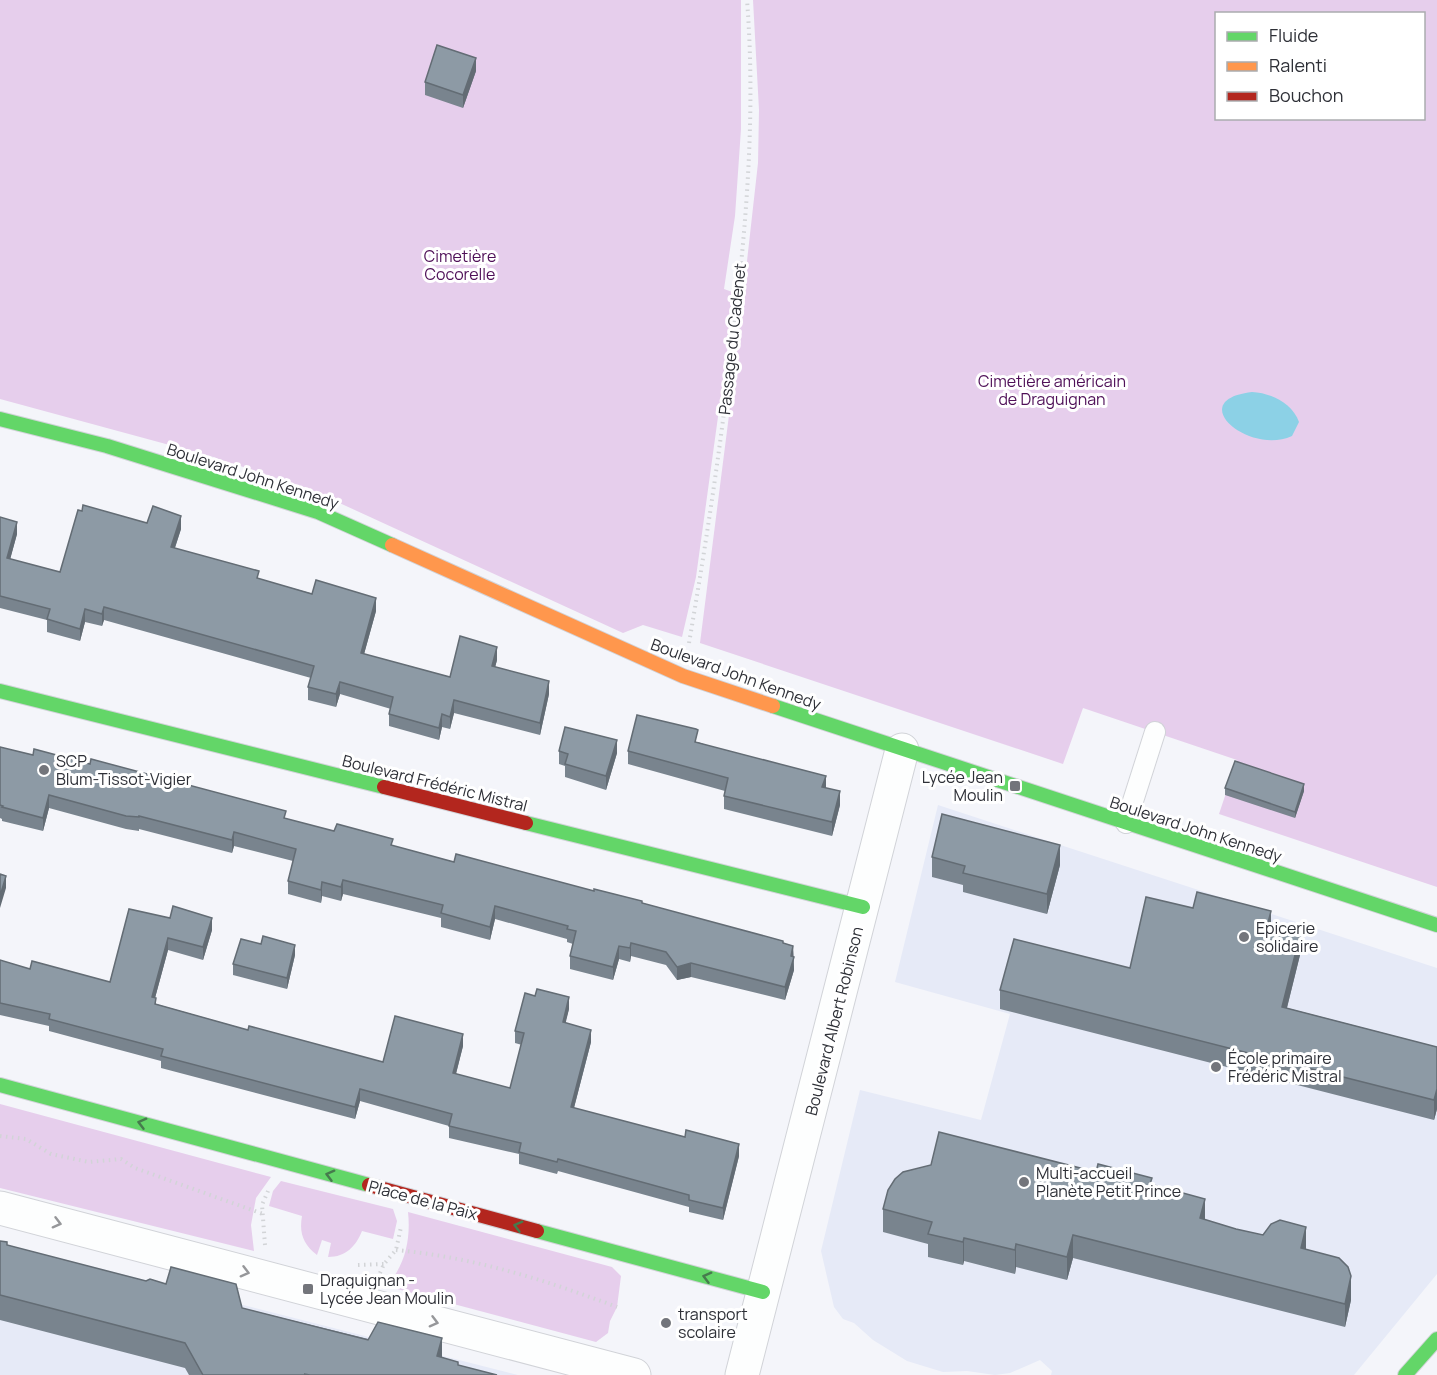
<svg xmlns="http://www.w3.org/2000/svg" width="1437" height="1375" font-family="Manrope,sans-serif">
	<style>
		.built { fill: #e6eaf7 }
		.green { fill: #e6ceec; fill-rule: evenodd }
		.water { fill: #8cd1e6 }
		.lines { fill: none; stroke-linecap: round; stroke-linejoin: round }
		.lane-casing { stroke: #d1d3d8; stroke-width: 22 }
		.street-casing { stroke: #d1d3d8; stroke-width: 35 }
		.fast-casing { stroke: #d1d3d8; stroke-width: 16 }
		.slow-casing { stroke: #d1d3d8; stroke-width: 16 }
		.jam-casing { stroke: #d1d3d8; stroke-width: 16 }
		.path { stroke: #d2d4d7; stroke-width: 4; stroke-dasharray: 1.5 4.5; stroke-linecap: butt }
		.lane { stroke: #fdfefe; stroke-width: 20 }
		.street { stroke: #fdfefe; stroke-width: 33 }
		.fast { stroke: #63d668; stroke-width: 14 }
		.slow { stroke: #ff974d; stroke-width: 14 }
		.jam { stroke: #b3261e; stroke-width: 14 }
		.wall { fill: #79848e }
		.shaded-wall { fill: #636c74 }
		.building { fill: #8d9aa5; stroke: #636c74; stroke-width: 1.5 }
		.oneway { stroke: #467b4d }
		.oneway2 { stroke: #96979a }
		.poi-dot { fill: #73757b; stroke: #fff; stroke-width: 2 }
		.labels { text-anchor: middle; stroke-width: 6; stroke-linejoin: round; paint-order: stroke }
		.park-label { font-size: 16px; fill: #4f1058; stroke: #fff }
		.street-label { font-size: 16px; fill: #2e3037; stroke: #fff }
		.poi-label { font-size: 16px; fill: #2e3037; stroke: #fff; text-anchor: start }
	</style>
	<rect width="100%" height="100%" fill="#f4f5fa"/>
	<!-- built -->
	<path class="built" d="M938 805 1437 968V1274L1354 1375H1051L1052 1371 1040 1360 1010 1373 995 1375 967 1371 943 1372 907 1361 873 1340 854 1323 843 1319 834 1307 821 1251 860 1090 981 1120 1010 1014 895 982Z
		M0 1243 518 1375H0Z"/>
	<!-- green -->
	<path class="green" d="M0 0H741V129L735 216 724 289 735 293 696 577 682 637 643 625 623 633 309 489 210 456 0 399Z
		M753 0H1437V887L1219 814 1237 760 1083 708 1063 764 700 643 735 368 758 163 759 110ZM1216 14H1424V118H1216Z
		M0 1104 271 1177 256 1198 251 1225 254 1251 0 1188Z
		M281 1181 393 1209 397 1221 393 1239 362 1231C356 1246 346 1257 328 1257L331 1243 322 1240 317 1255C303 1244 299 1233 302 1216L269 1206 273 1191Z
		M408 1212 612 1267 621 1276 617 1307 610 1321 608 1333 596 1342 386 1286C405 1267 411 1239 408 1212Z"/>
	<!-- water -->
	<path class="water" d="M1252 392C1271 393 1292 403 1299 422L1292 436C1249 456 1183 400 1252 392Z"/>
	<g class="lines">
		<defs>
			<path id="lane" d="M1126 823 1155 732"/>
			<path id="street" d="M0 1208 634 1375
				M742 1375 902 750"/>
			<path id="fast" d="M0 419 107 446 318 512 392 545
				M0 691 384 787
				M773 706 1437 925
				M526 823 863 907
				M0 1085 369 1185
				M537 1231 763 1292
				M1405 1375 1437 1339"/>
			<path id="slow" d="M392 545 683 676 773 706"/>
			<path id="jam" d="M384 787 526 823
				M369 1185 537 1231"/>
		</defs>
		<!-- lane casing -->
		<use href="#lane" class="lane-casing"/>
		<!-- street casing -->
		<use href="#street" class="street-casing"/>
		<!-- fast casing -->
		<use href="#fast" class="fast-casing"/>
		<!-- slow casing -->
		<use href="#slow" class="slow-casing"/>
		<!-- jam casing -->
		<use href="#jam" class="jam-casing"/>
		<!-- path -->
		<path class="path" d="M689 643C706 544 721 445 732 345 746 231 756 115 747 0
			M0 1136 26 1139 51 1154 89 1162 121 1159 135 1168 263 1214
			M265 1245 262 1205 268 1191
			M396 1250C472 1257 546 1280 617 1307
			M358 1265 384 1264
			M380 1273 384 1264 396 1250 401 1227"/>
		<!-- lane -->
		<use href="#lane" class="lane"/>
		<!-- street -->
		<use href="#street" class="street"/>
		<!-- fast -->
		<use href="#fast" class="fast"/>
		<!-- slow -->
		<use href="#slow" class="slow"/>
		<!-- jam -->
		<use href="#jam" class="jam"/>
	</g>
	<!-- wall -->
	<path class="wall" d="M476 71 463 108 425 95V82Z
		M0 517 17 534 10 559 60 572 147 523 181 529 175 548 259 579 376 611 364 654 450 677 497 660 495 667 549 694 540 735 454 713 450 729 442 727 439 740 389 726V714L391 709 340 694 336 707 308 700V687L311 678 104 620 102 626 85 622 80 641 47 632V620L0 608Z
		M698 742 826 788 840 805 832 836 724 809V796L725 791 628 764V751Z
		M0 747 393 846 454 862 642 903 793 946 794 970 785 1000 691 977 677 980 666 965 631 956 630 962 619 959 613 980 570 969V956L573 944 567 942V939L495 919 490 940 441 927V918L343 894 341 901 322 896 321 903 288 894V881L293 861 234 846 232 853 139 829V831L126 829 49 808 43 831 2 821V819L0 818Z
		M559 751 617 753 606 790 565 777V766L559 764Z
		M1225 788 1304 791 1295 818 1225 795Z
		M932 857 1060 865 1047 914 963 892V885L932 877Z
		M129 909 212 930 203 960 168 950 155 998 156 1004 248 1030 383 1062 463 1046 456 1074 510 1088 522 1045 515 1043V1031L569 1009 565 1023 591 1042 574 1108 739 1156 723 1220 689 1212V1207L558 1171 557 1174 519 1164V1154L449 1138V1126L360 1101 355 1119 161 1068V1061L49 1031V1026L0 1015V960L30 969 110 982Z
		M1271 928 1300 955 1287 1008 1437 1047V1109L1434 1120 1000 1009V990L1130 968Z
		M261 944 295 955 287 989 233 975V964Z
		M1096 1172 1152 1185 1205 1220 1306 1250 1351 1300 1345 1327 1073 1258 1067 1280 1016 1267 1015 1274 964 1261 963 1265 928 1257V1244L883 1232V1209Z
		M0 1241 7 1245 242 1308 442 1357 458 1365 497 1375H189L185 1368 0 1320Z"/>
	<!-- shaded-wall -->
	<path class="shaded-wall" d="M476 58V71L463 108V95Z
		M181 516V529L171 559V547Z
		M17 522V534L7 571V558Z
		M376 598V611L361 665V653Z
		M104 607V620L102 626V614Z
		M85 609V622L80 641V629Z
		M497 647V660L492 679V666Z
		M549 681V694L540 735V723Z
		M340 682V694L336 707V694Z
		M454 700V713L450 729V717Z
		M442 714V727L439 740V728Z
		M617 740V753L606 790V776Z
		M826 776V789L822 787Z
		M1304 784V791L1295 818V812Z
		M840 791V805L832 836V822Z
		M49 795V808L43 831V818Z
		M234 832V846L232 853V840Z
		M1060 845V865L1047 914V894Z
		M6 876V888L0 908V896Z
		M343 880V894L341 901V887Z
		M322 882V896L321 903V890Z
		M495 906V919L490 940V927Z
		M1271 911V931L1267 927Z
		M212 918V930L203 960V947Z
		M1300 935V955L1282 1027V1007Z
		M168 938V950L152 1009V997Z
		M631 943V956L630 962V948Z
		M295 945V955L287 989V978Z
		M619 946V959L613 980V967Z
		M793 946 794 970 785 1000V987Z
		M691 963V977L677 980V967Z
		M569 997V1009L563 1034V1022Z
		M591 1030V1042L571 1119V1107Z
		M463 1034V1046L453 1085V1073Z
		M360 1089V1101L355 1119V1107Z
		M1437 1089V1109L1434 1120V1100Z
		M739 1144V1156L723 1220V1208Z
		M1205 1199V1222L1200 1218Z
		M1306 1227V1250L1301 1248Z
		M1073 1235V1258L1067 1280V1257Z
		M964 1238V1261L963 1265V1242Z
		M1016 1244V1267L1015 1274V1250Z
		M1351 1276V1300L1345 1327V1304Z
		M442 1338V1363L437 1356Z"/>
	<!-- building -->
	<path class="building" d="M437 45 476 58 463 95 425 82Z
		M83 505 147 523 153 506 181 516 171 547 259 571 257 578 312 594 316 580 376 598 361 653 450 677 460 636 497 647 492 666 549 681 540 723 454 700 450 717 442 714 439 728 389 714 393 697 340 682 336 694 308 687 314 666 104 607 102 614 85 609 80 629 47 619 50 609 0 596V517L17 522 7 558 60 572 78 510 82 511Z
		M637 715 696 729 698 730 695 742 826 776 822 787 840 791 832 822 724 796 728 778 628 751Z
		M565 727 617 740 606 776 565 764 568 754 559 751Z
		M0 747 33 755 34 749 90 764 91 759 286 811 284 818 334 831 337 824 393 839 391 845 454 862 456 854 594 891V889L642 901V903L783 941V943L793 946 791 956 794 957 785 987 691 963 677 967 666 952 631 943 630 948 619 946 613 967 570 956 576 931 567 929 568 926 495 906 490 927 441 913 443 905 343 880 341 887 322 882 321 890 288 881 296 849 234 832 232 840 139 816V817L126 816 49 795 43 818 2 807 3 806 0 805Z
		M1235 761 1304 784 1295 812 1225 788Z
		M942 814 1060 845 1047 894 963 873 965 866 932 857Z
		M0 874 6 876 0 896Z
		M1197 892 1271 911 1267 927 1300 935 1282 1007 1437 1047V1089L1434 1100 1000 990 1014 939 1130 968 1146 897 1193 908Z
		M173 906 212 918 203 947 168 938 152 997 156 998 155 1004 248 1030 249 1026 383 1062 395 1016 463 1034 453 1073 510 1088 524 1033 515 1031 525 993 535 996 537 989 569 997 563 1022 591 1030 571 1107 685 1137 686 1130 739 1144 723 1208 689 1200V1195L558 1159 557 1162 519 1152 521 1143 449 1126 452 1114 360 1089 355 1107 161 1056 163 1049 49 1019 50 1014 0 1003V960L30 969 32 961 110 982 129 909 170 918Z
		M263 936 295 945 287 978 233 964 241 939 261 944Z
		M939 1132 1096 1172 1098 1164 1152 1178 1150 1184 1205 1199 1200 1218 1236 1229 1263 1235 1271 1224 1280 1220 1306 1227 1301 1248 1339 1258 1348 1267 1351 1276 1345 1304 1073 1235 1067 1257 1016 1244 1015 1250 964 1238 963 1242 928 1234 932 1222 883 1209 888 1190 895 1179 903 1172 931 1165Z
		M0 1241 7 1242V1245L146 1281 150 1279 166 1284 171 1267 236 1284 242 1308 368 1340 378 1322 442 1338 437 1356 458 1362V1365L497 1375H310L304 1374 306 1375H203L185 1343 0 1295Z"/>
	<!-- one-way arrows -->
	<defs><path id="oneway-chevron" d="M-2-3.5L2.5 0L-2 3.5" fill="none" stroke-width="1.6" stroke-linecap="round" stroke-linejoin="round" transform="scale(1.5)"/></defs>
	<g class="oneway">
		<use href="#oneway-chevron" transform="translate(142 1123) rotate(-165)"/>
		<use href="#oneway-chevron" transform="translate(330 1175) rotate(-165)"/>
		<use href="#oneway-chevron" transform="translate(518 1226) rotate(-165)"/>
		<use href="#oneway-chevron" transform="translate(707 1277) rotate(-165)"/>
	</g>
	<g class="oneway2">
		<use href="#oneway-chevron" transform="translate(57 1223) rotate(15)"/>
		<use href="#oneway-chevron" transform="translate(245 1272) rotate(15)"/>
		<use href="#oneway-chevron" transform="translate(434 1322) rotate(15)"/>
	</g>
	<!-- markers -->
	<g class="poi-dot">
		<circle cx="44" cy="770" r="6"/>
		<rect x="1009" y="780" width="12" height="12" rx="3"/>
		<circle cx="1244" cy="937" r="6"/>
		<circle cx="1216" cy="1067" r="6"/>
		<circle cx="1024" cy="1182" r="6"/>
		<rect x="302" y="1283" width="12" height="12" rx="3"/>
		<circle cx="666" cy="1323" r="6"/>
	</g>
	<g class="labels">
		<!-- park labels -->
		<g class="park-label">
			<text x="460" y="262">Cimetière<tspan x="460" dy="18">Cocorelle</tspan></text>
			<text x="1052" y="387">Cimetière américain<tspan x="1052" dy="18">de Draguignan</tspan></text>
		</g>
		<!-- street labels -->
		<g class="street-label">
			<text transform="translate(732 339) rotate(-84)" y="6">Passage du Cadenet</text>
			<text transform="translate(253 476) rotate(18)" y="6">Boulevard John Kennedy</text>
			<text transform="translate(736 674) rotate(20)" y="6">Boulevard John Kennedy</text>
			<text transform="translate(435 783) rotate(14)" y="6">Boulevard Frédéric Mistral</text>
			<text transform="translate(1196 829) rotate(18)" y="6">Boulevard John Kennedy</text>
			<text transform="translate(834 1021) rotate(-76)" y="6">Boulevard Albert Robinson</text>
			<text transform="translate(423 1200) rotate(15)" y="6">Place de la Paix</text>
		</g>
		<!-- poi labels -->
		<g class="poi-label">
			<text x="56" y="767">SCP<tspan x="56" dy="18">Blum-Tissot-Vigier</tspan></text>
			<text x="1003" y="783" text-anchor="end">Lycée Jean<tspan x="1003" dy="18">Moulin</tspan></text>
			<text x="1256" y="934">Epicerie<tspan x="1256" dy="18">solidaire</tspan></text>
			<text x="1228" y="1064">École primaire<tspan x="1228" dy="18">Frédéric Mistral</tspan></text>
			<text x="1036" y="1179">Multi-accueil<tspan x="1036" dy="18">Planète Petit Prince</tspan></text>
			<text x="320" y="1286">Draguignan -<tspan x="320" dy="18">Lycée Jean Moulin</tspan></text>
			<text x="678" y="1320">transport<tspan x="678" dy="18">scolaire</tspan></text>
		</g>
	</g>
	<!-- legend -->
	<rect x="1215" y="12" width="210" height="108" fill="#ffffff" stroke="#abacaf" stroke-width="1.5"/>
	<rect x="1227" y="32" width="30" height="9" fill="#63d668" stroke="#abacaf" stroke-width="1.5"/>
	<text x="1269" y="42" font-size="18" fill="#2e3037">Fluide</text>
	<rect x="1227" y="62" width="30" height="9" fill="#ff974d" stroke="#abacaf" stroke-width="1.5"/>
	<text x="1269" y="72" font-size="18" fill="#2e3037">Ralenti</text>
	<rect x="1227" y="92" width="30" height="9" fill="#b3261e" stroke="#abacaf" stroke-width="1.5"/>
	<text x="1269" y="102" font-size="18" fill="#2e3037">Bouchon</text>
</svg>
